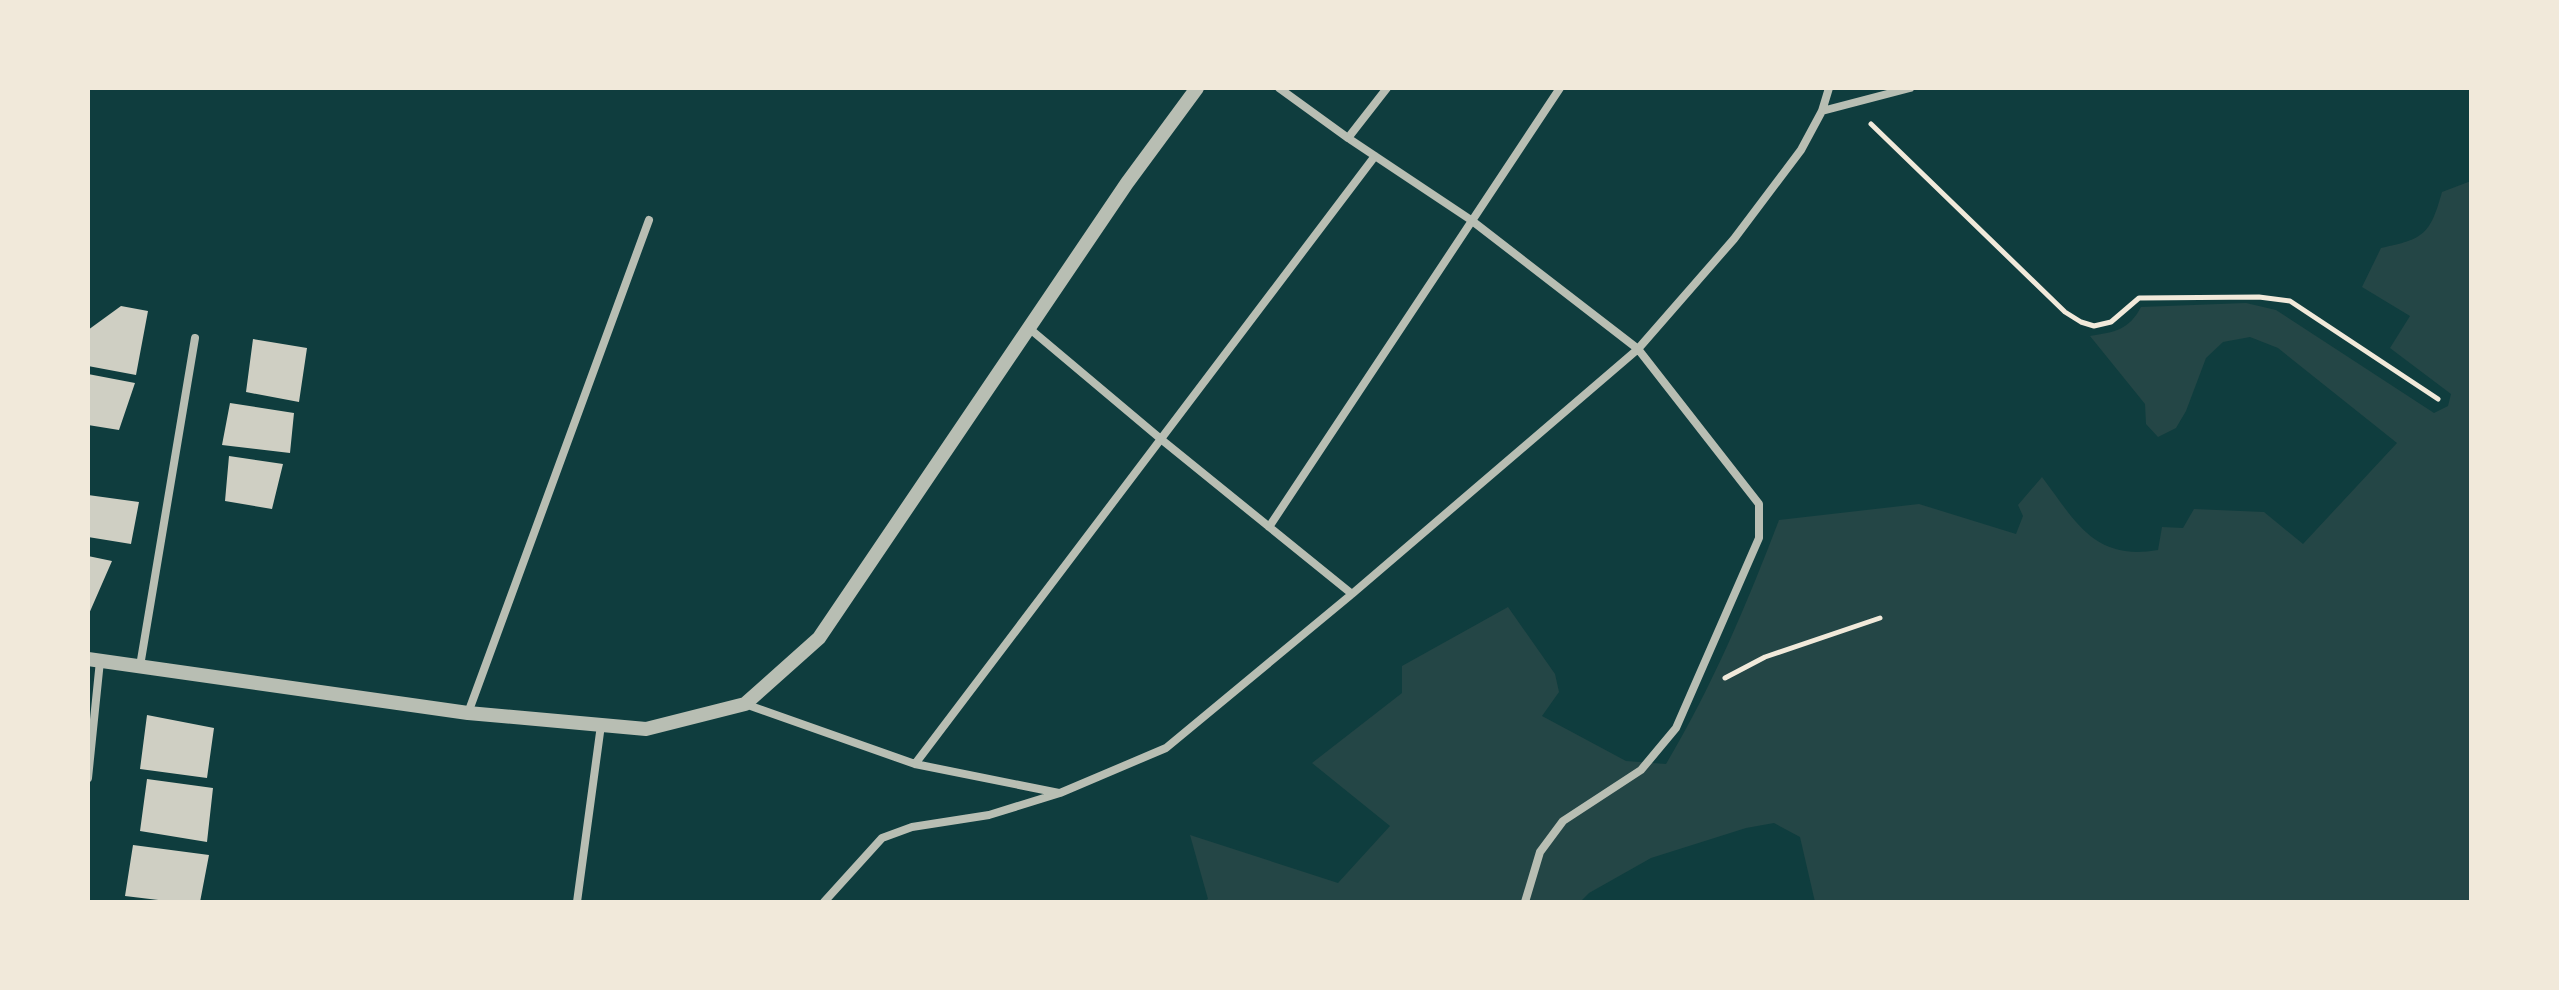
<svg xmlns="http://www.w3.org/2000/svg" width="2559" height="990" font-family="'Work Sans',sans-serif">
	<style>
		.green { fill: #244646 }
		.building { fill: #cfcfc3 }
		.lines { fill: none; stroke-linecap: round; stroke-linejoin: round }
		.path { stroke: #f1e9da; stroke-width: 5 }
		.minor { stroke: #b8beb3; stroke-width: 8 }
		.tertiary { stroke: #b8beb3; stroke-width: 14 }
	</style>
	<rect width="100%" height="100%" fill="#0f3d3e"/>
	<!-- green -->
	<path class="green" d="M2471 181V902H1815L1800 837 1774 823 1746 828 1651 858 1589 893 1580 902H1202L1208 899 1190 835 1338 883 1390 826 1312 763 1402 693V666L1508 607 1555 674 1559 692 1542 716 1626 761 1666 764C1712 687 1747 604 1779 520L1919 504 2016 534 2023 516 2018 505 2042 477C2076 522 2094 561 2158 550L2162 527 2183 528 2194 509 2264 512 2303 544 2397 443 2278 348 2250 337 2223 342 2206 358 2186 411 2176 428 2158 437 2146 424 2145 404 2090 336C2115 332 2129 330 2141 307L2246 303 2276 310 2434 413 2448 406 2451 394 2390 348 2410 316 2362 287 2381 248C2424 239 2430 235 2442 192Z"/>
	<!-- building -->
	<path class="building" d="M121 306 148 311 136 375 88 366V330Z
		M253 339 307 348 299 402 246 392Z
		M88 374 135 383 119 430 88 425Z
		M230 403 294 413 290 453 222 445Z
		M229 456 283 464 272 509 225 501Z
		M88 495 139 502 131 544 88 537Z
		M88 556 112 561 88 616Z
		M147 715 214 728 207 778 140 769Z
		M147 779 213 788 207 842 140 831Z
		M133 845 209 855 200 902H175L125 896Z"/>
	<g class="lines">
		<!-- path -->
		<path class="path" d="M1871 124 2065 312 2081 322 2094 326 2111 322 2139 298 2259 297 2290 301 2438 399
			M1725 678 1765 657 1880 618"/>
		<!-- minor -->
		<path class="minor" d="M1279 88 1348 138 1471 220 1638 349 1759 504V538L1676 728 1641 770 1563 821 1540 852 1525 902
			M1822 111 1910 88
			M1348 138 1387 88
			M1030 329 1162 440 1352 594
			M1269 527 1560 88
			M140 666 195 338
			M745 704 915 764 1059 793
			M468 713 649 220
			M915 764 1375 156
			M88 778 100 661
			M577 902 601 725
			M824 902 882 838 912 827 989 815 1060 793 1166 748 1352 594 1638 349 1734 239 1801 150 1822 111 1829 88"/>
		<!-- tertiary -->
		<path class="tertiary" d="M88 659 468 713 646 729 745 704 819 638 1127 183 1197 88"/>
	</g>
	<!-- border -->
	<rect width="2559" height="990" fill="none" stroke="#f1e9da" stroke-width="180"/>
</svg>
